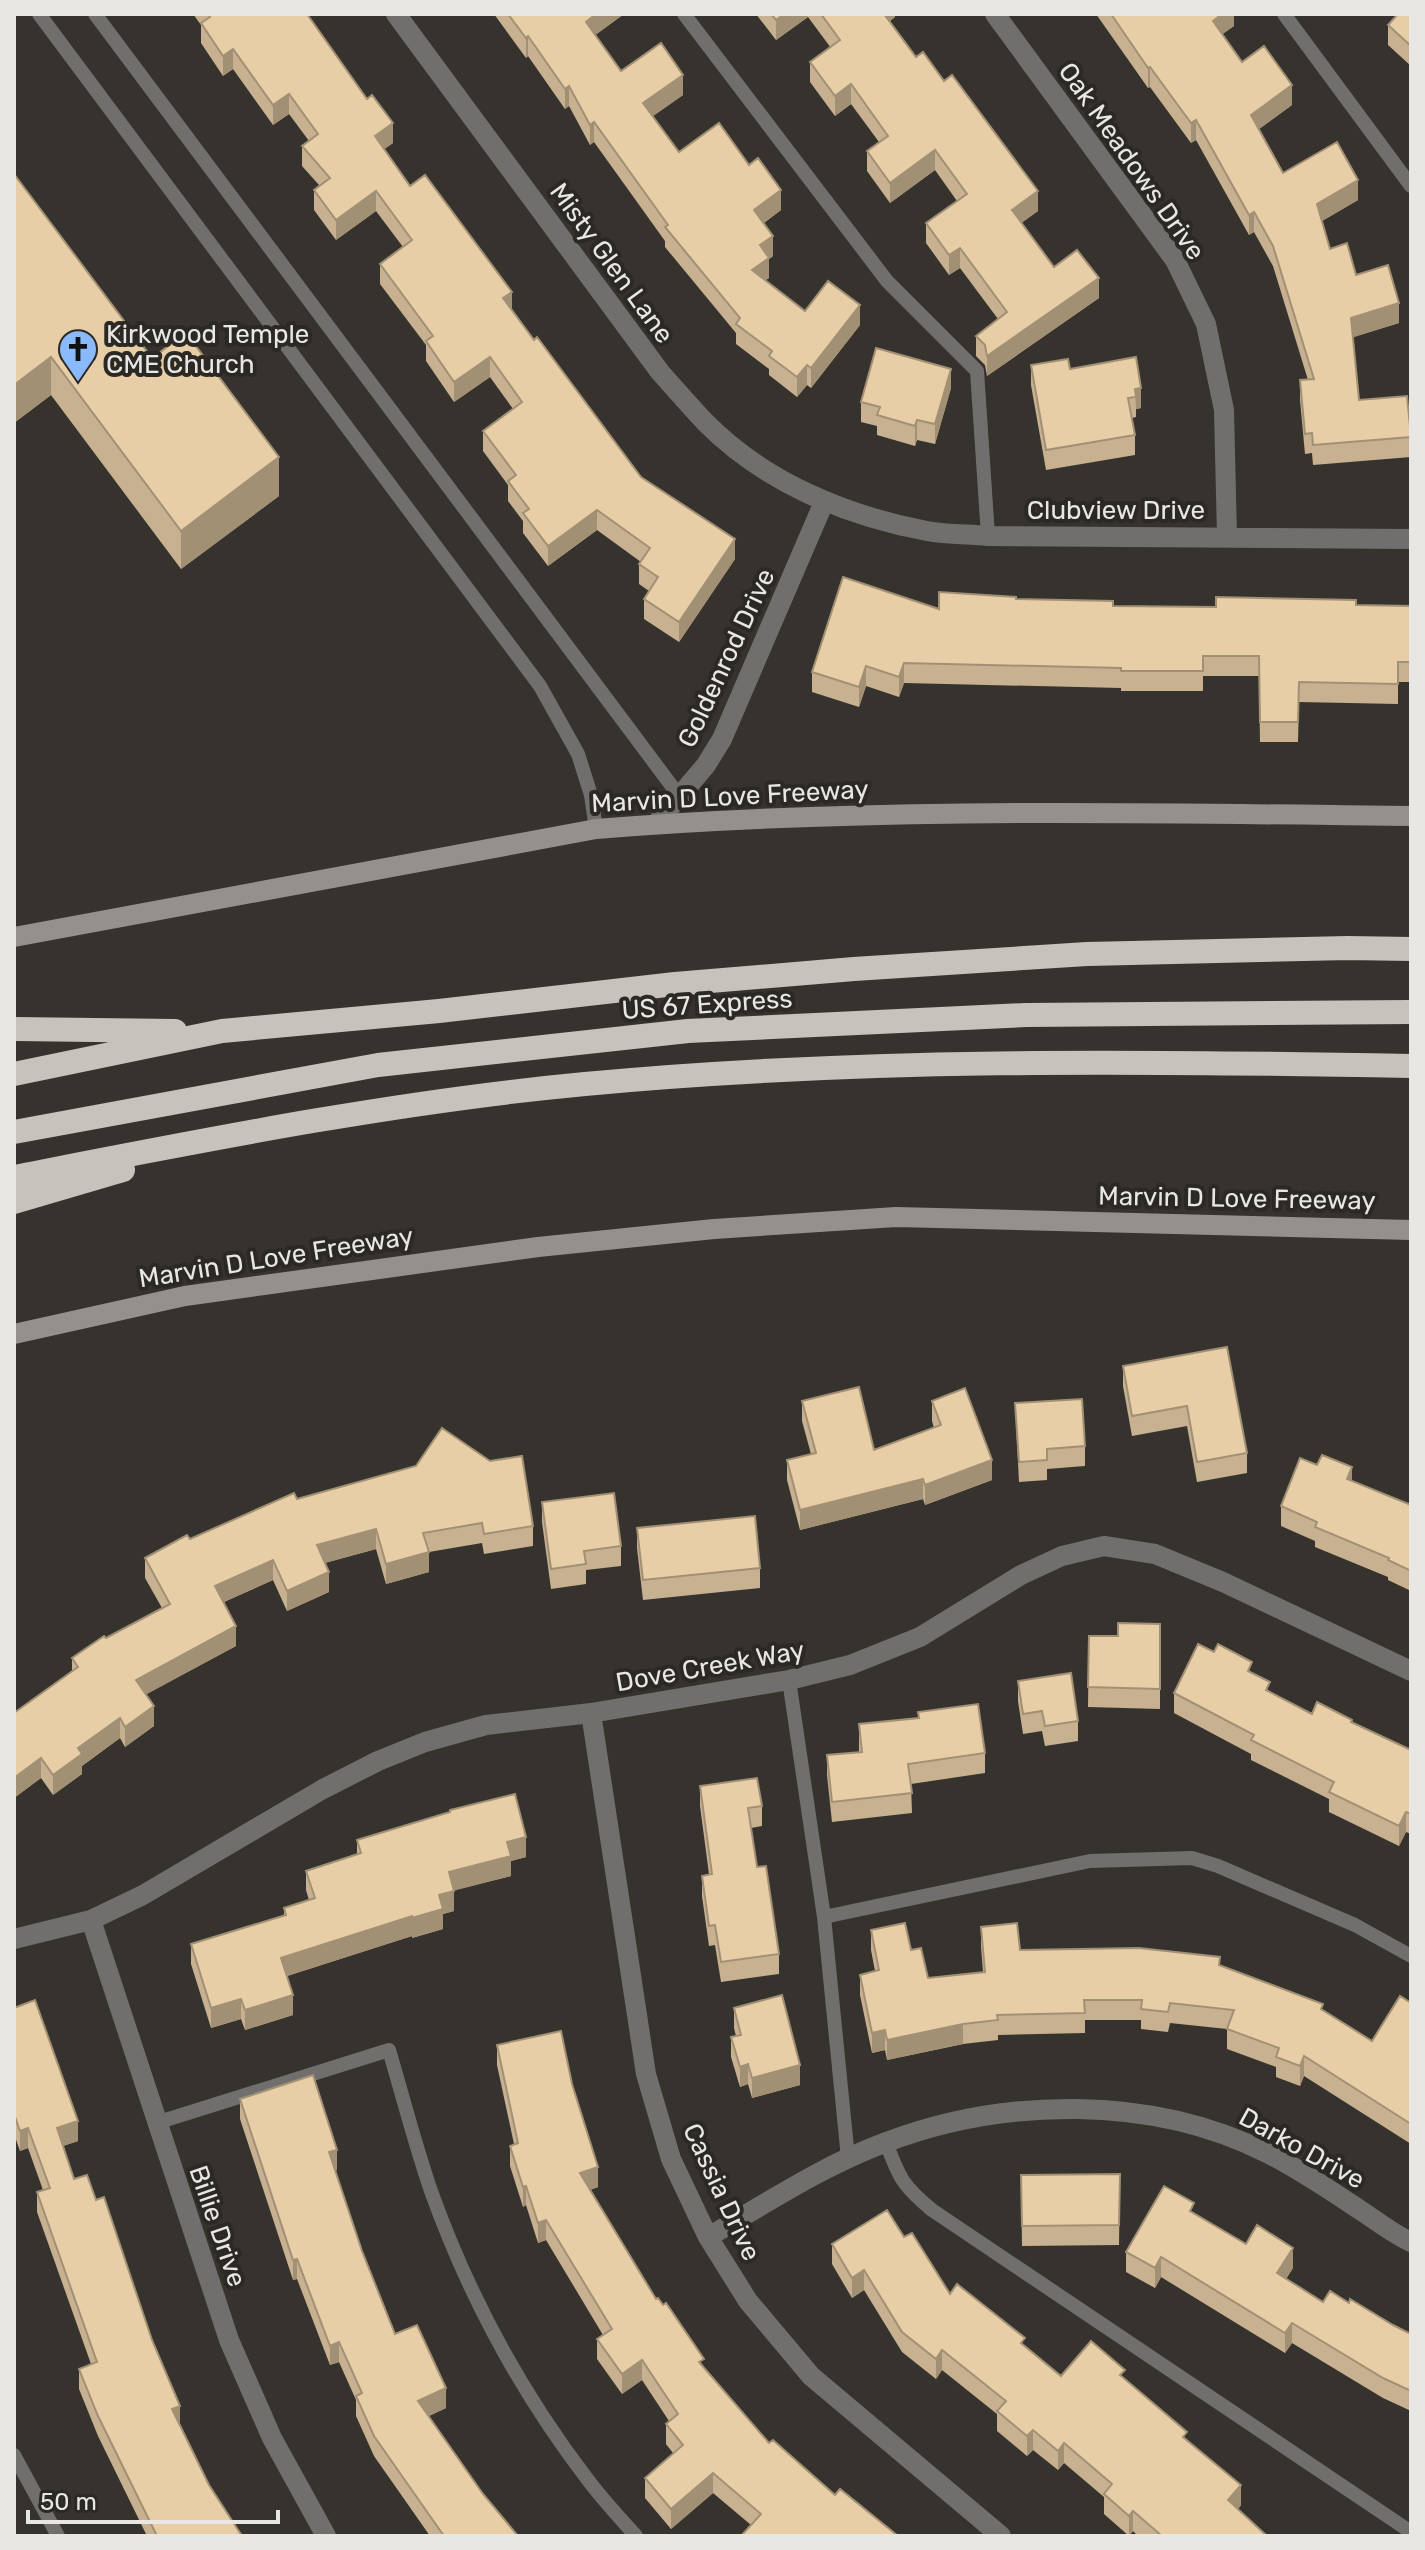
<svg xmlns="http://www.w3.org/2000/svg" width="1425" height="2550" font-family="Rubik,sans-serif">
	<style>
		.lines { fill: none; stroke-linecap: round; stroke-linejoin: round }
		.lane { stroke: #716f6d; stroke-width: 14 }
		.street { stroke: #716f6d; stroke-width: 20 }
		.secondary { stroke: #94918d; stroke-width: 20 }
		.highway { stroke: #c6c2bc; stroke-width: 24 }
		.wall { fill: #c8b190 }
		.shaded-wall { fill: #a29075 }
		.building { fill: #e8cea7; stroke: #a29075; stroke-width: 2 }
		.labels { text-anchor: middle; stroke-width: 8; stroke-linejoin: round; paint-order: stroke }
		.street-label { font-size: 26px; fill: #e9e7e3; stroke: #2c2924 }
		.poi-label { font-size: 26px; fill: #e9e7e3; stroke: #2c2924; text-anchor: start }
	</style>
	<rect width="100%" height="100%" fill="#36332e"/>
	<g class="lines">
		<!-- lane -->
		<path class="lane" d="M39 14 540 686 578 754 591 795 596 829
			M95 14 680 797
			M684 14 887 281 977 371 988 536
			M1284 14 1411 186
			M789 1680 824 1917 848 2158
			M824 1917 1090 1861 1192 1858 1218 1866 1355 1925 1411 1956
			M156 2123 389 2050C403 2097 415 2145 431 2191 468 2294 522 2394 588 2480 603 2500 620 2518 636 2536
			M886 2142C899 2178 903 2186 932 2210L1411 2532
			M14 2455 58 2536"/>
		<!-- street -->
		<path class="street" d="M396 14 660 372C675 389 690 406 705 422 764 482 846 516 927 531 947 535 968 534 988 536L1411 539
			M995 14 1175 260 1206 324 1224 410 1227 537
			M656 824 706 765 722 739 824 502
			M591 1713 646 2074 671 2159 708 2237 748 2301 811 2376 1001 2536
			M91 1920 229 2340 272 2438 326 2536
			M14 1939 91 1920 143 1895 323 1789 378 1761 425 1742 486 1725 591 1713 789 1680 850 1665 920 1637 1021 1575 1062 1556 1104 1546 1155 1554 1223 1582 1411 1671
			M708 2237C765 2204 822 2166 884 2143 1004 2097 1152 2095 1267 2153 1299 2169 1330 2190 1360 2210 1377 2221 1393 2234 1411 2242"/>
		<!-- secondary -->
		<path class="secondary" d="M14 937 596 829C867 807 1140 813 1411 816
			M14 1334 185 1296 538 1247 714 1229 896 1217 1411 1230"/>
		<!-- highway -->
		<path class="highway" d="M14 1029 175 1031
			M14 1074 222 1031 439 1011 675 984 854 969 1087 954 1348 948 1411 949
			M14 1132 378 1065 688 1031 1026 1015 1411 1012
			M14 1177C204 1140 393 1102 585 1084 860 1058 1136 1061 1411 1066
			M14 1202 123 1170"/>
	</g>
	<!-- wall -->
	<path class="wall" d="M193 14H307L393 143 384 149 410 186 512 310 534 340 641 477 735 559 679 642 644 619V599L649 591 639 584V564L641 562 597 530 548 566 523 533V521L508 501V485L483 451V431L513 409 490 377 454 402 426 361V345L380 284V264L403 247 376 211 336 240 314 210V190L319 185 302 166V146L309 141 289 114 273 125 233 69 223 76 201 43V25Z
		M494 14H624L595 35 621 71 683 95 653 116 679 152 781 210 764 223 773 256 769 259V278L765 280 805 311 860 325 811 388 807 385 797 397 769 375V369L736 344V333L665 247V241L594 142 590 145 569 106 565 109 528 56 526 58Z
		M756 14H895V17L890 21 916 57 1038 211 1021 223 1054 267 1099 298 987 376 985 365 976 356V336L998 319 960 268 949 275 926 243V223L957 201 935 170 890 203 867 171V151L879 142 851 104 835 116 810 82V62L831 48 808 17 776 40Z
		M1096 14H1234V26L1222 34 1242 62 1292 105 1259 129 1283 173 1358 200 1322 221 1330 249 1356 275 1399 323 1353 337 1359 400 1411 437V457L1313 465 1312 453 1305 454 1300 400V380H1308L1273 266 1254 232 1249 235 1196 140 1191 143 1150 87 1148 88Z
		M1411 14V66L1388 45V25Z
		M14 174 152 358 279 496 181 569 51 395 14 423Z
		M1136 357 1141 408 1136 409V417L1132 418 1135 435V455L1046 470 1031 385V365L1070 369Z
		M951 388 935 444 917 440 915 446 877 435V426L861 422V402Z
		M1016 599 1113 606H1411V682H1398V704L1299 702 1298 742H1260L1259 676H1203V691H1121V688L904 683 899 697 866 686 859 707 812 692V672L939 609Z
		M1227 1347 1247 1453V1473L1197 1482 1187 1426 1132 1436 1123 1386V1366Z
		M802 1401 874 1450 934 1428 932 1421V1401L992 1480 925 1505 923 1499 800 1530 787 1480V1460L811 1454 802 1421Z
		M1015 1403 1085 1446V1466L1047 1469V1480L1019 1482Z
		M1352 1481 1411 1505V1591L1388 1580V1577L1315 1547V1541L1281 1526V1506Z
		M297 1499 533 1526V1546L484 1554 482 1543 429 1552V1572L386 1584 376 1549 325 1563 329 1592 287 1611 273 1580 224 1602 236 1646 146 1694 154 1726 125 1747 120 1738 82 1766V1774L53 1795 41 1778 14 1798 72 1671V1658L106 1638 162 1608 145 1578V1558L190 1539Z
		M542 1502 621 1546V1566L586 1570V1584L551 1589 542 1522Z
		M637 1528 760 1568V1588L643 1600 637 1548Z
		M1160 1624V1709L1088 1707 1089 1636H1118Z
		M1252 1673 1270 1692 1312 1714 1352 1722 1411 1750V1834L1406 1832 1399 1846 1329 1812V1799L1251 1760V1754L1174 1713V1693Z
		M1018 1681 1078 1721V1741L1045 1746 1042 1731 1023 1734 1018 1701Z
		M918 1712 985 1753V1773L911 1784 912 1813 832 1822 827 1775V1755L859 1752V1724L918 1718Z
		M700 1786 762 1806V1826L751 1828 757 1867 779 1954V1974L721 1982 715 1945 709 1946 702 1896V1876L709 1874 700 1806Z
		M357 1840 526 1857 511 1861V1876L454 1890V1911L443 1914V1929L412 1938V1936L287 1976 293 2015 245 2030 241 2019 211 2028 191 1964V1944L284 1915V1908L309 1900 306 1890V1871L357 1854Z
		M981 1927 1020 1950 1220 1965 1323 2010 1372 2041 1411 2003V2144L1304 2076 1300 2086 1276 2077V2067L1227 2049V2029L1170 2023 1168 2032 1141 2029V2020H1085V2033L998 2035V2040L963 2044 887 2060 885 2050 872 2053 860 1995V1975L875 1971 871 1950V1930L911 1950 928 1978 983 1972 981 1947Z
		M14 2008 78 2141 63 2146 74 2179 180 2426 209 2485 242 2536H147L98 2436 79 2389V2369L91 2364 37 2212V2192L43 2190 28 2148 20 2151 14 2134Z
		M734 2008 800 2085 752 2098 748 2084 740 2087 731 2057V2037L736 2036 734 2028Z
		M497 2045 572 2084 598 2187 590 2190 656 2299 704 2367 769 2443 835 2495 898 2536 751 2525 713 2493 671 2529 645 2498V2478L673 2453 666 2444V2424L669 2421 642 2380 622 2394 597 2359V2339L603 2335 546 2240 538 2243 526 2205 523 2207 510 2166V2146L514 2144 497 2065Z
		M240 2099 337 2170 335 2171 362 2251 395 2334 446 2408 429 2416 483 2494 518 2536H430L374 2456 356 2416V2400L339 2362 330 2365 297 2279 293 2280 240 2119Z
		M1120 2174 1119 2245 1022 2246 1021 2175Z
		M1194 2214 1246 2244 1293 2268 1286 2279 1323 2302 1349 2303 1411 2334V2411L1383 2398 1292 2343 1285 2353 1161 2277 1155 2288 1126 2272V2252Z
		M904 2237 950 2294 1025 2346 1061 2376 1125 2379 1187 2440 1241 2505 1238 2509 1267 2536H1138L1133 2531 1129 2536 1104 2514V2497L1064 2463 1058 2470 1033 2450 1027 2456 997 2431V2414L942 2370 936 2379 902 2352 864 2290 852 2298 832 2264V2244Z"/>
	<!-- shaded-wall -->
	<path class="shaded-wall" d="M596 14H624L586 42V22Z
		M784 14H808V17L776 40V20Z
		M880 14H895V17L880 28Z
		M1222 14H1234V26L1213 41V21Z
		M528 36V56L526 58V38Z
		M233 49V69L223 76V56Z
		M1150 67V87L1148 88V68Z
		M683 75V95L643 123V103Z
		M851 84V104L835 116V96Z
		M1292 85V105L1251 135V115Z
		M569 86V106L565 109V89Z
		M289 94V114L273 125V105Z
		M1196 120V140L1191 143V123Z
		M594 122V142L590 145V125Z
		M393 123V143L375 156V136Z
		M935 150V170L890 203V183Z
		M1358 180V200L1317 224V204Z
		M781 190V210L754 230V210Z
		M376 191V211L336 240V220Z
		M1038 191V211L1012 230V210Z
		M1254 212V232L1249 235V215Z
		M773 236V256L769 259V278L752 290V270L760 245Z
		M960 248V268L949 275V255Z
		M1099 278V298L987 376V356Z
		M512 292V312L503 298Z
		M1399 303V323L1351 338V318Z
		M860 305V325L811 388V368Z
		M51 357V395L14 423V385Z
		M490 357V377L454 402V382Z
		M807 365V385L797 397V377Z
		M951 369V388L935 444V424Z
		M1141 388V408L1136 409 1135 389Z
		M917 420V440L915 446V426Z
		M279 457V496L181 569V531Z
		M597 510V530L548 566V546Z
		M735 539V559L679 642V622Z
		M904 663V683L899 697V677Z
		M866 666V686L859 707V687Z
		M992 1460V1480L925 1505V1485Z
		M1352 1467V1487L1347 1479Z
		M923 1479V1499L800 1530V1510Z
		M376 1529V1549L317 1565V1545Z
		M429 1552V1572L386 1584V1564Z
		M273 1560V1580L215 1606V1586Z
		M329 1572V1592L287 1611V1591Z
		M236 1626V1646L136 1700V1680Z
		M154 1706V1726L125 1747V1727Z
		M120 1718V1738L82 1766V1774L53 1795V1775L78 1748Z
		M41 1758V1778L14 1798V1778Z
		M1406 1812V1832L1399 1846V1826Z
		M526 1837V1857L511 1861V1876L449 1892V1872L507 1842Z
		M454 1891V1911L443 1914V1929L412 1938V1918L439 1895Z
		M412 1916V1936L281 1978V1958Z
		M293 1995V2015L245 2030V2010Z
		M241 1999V2019L211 2028V2008Z
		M963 2024V2044L887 2060V2040Z
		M885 2030V2050L872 2053V2033Z
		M1304 2056V2076L1300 2086V2066Z
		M748 2064V2084L740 2087V2067Z
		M800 2065V2085L752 2098V2078Z
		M78 2121V2141L57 2148V2128Z
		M28 2128V2148L20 2151V2131Z
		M337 2150V2170L329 2172V2152Z
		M598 2167V2187L580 2193V2173Z
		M526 2186V2205L523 2207V2187Z
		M546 2220V2240L538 2243V2223Z
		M1293 2248V2268L1277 2293V2273Z
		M1161 2257V2277L1155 2288V2268Z
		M297 2259V2279L293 2280V2260Z
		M864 2270V2290L852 2298V2278Z
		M1292 2323V2343L1285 2353V2333Z
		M339 2342V2362L330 2365V2346Z
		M942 2350V2370L936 2379V2359Z
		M642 2360V2380L622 2394V2374Z
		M446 2388V2408L418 2421V2401Z
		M180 2406V2426L172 2409Z
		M1033 2430V2450L1027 2456V2436Z
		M1064 2443V2463L1058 2470V2451Z
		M713 2473V2493L671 2529V2509Z
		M1241 2485V2505L1228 2520V2500Z
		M1133 2511V2531L1129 2536V2516Z"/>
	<!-- building -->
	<path class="building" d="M208 14H307L367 99 372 95 393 123 375 136 410 186 425 175 512 292 503 298 534 340 537 337 641 477 735 539 679 622 644 599 658 577 639 564 650 548 597 510 548 546 523 513 529 509 508 481 516 475 483 431 522 402 490 357 454 382 426 341 433 336 380 264 412 240 376 191 336 220 314 190 330 178 302 146 318 134 289 94 273 105 233 49 223 56 201 23 210 17Z
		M508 14H596L586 22 621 71 661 43 683 75 643 103 679 152 719 123 749 165 758 158 781 190 754 210 773 236 760 245 769 258 752 270 805 311 828 281 860 305 811 368 807 365 797 377 769 356 772 351 736 324 740 318 665 227 668 225 594 122 590 125 569 86 565 89 528 36 526 38Z
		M771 14H784L776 20Z
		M821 14H884L916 57 923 52 944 81 952 75 1038 191 1012 210 1054 267 1077 250 1099 278 987 356 985 345 976 336 1007 312 960 248 949 255 926 223 967 194 935 150 890 183 867 151 888 136 851 84 835 96 810 62 840 40Z
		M1111 14H1222L1213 21 1242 62 1264 46 1292 85 1251 115 1283 173 1337 142 1358 180 1317 204 1330 249 1347 243 1356 275 1388 265 1399 303 1351 318 1359 400 1407 396 1411 437 1313 445 1312 433 1305 434 1300 380 1314 379 1273 246 1254 212 1249 215 1196 120 1191 123 1150 67 1148 68Z
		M1398 14H1411V46L1388 25Z
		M14 174 152 358 186 333 279 457 181 531 51 357 14 385Z
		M876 348 951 369 935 424 917 420 915 426 877 415 880 407 861 402Z
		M1136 357 1141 388 1135 389 1136 397 1128 398 1135 435 1046 450 1031 365 1068 359 1070 369Z
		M843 577 939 609V592L1016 597V599L1113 601V606L1216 607V597L1356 600V605L1411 606V662H1398V684L1299 682 1298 722H1260L1259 656H1203V671H1121V668L904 663 899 677 866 666 859 687 812 672Z
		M1227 1347 1247 1453 1197 1462 1187 1406 1132 1416 1123 1366Z
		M859 1387 874 1450 941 1425 932 1401 965 1388 992 1460 925 1485 923 1479 800 1510 787 1460 816 1453 802 1401Z
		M1082 1399 1085 1446 1047 1449V1460L1019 1462 1015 1403Z
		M442 1428 490 1461 522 1456 533 1526 484 1534 482 1523 423 1533 429 1552 386 1564 376 1529 317 1545 329 1572 287 1591 273 1560 215 1586 236 1626 136 1680 154 1706 125 1727 120 1718 78 1748 82 1754 53 1775 41 1758 14 1778V1713L78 1667 72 1658 104 1636 106 1638 170 1604 145 1558 187 1535 190 1539 294 1493 297 1499 416 1466Z
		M1322 1455 1352 1467 1347 1479 1411 1505V1571L1388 1560 1389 1558 1315 1527 1317 1522 1281 1506 1300 1458 1317 1465Z
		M614 1493 621 1546 584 1551 586 1564 551 1569 542 1502Z
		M755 1516 760 1568 643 1580 637 1528Z
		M1118 1623 1160 1624V1689L1088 1687 1089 1636H1118Z
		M1198 1644 1214 1652 1218 1644 1252 1662 1248 1671 1270 1682 1266 1690 1312 1714 1317 1702 1352 1720 1351 1722 1411 1750V1814L1406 1812 1399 1826 1329 1792 1334 1782 1251 1740 1254 1735 1174 1693Z
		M1071 1673 1078 1721 1045 1726 1042 1711 1023 1714 1018 1681Z
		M978 1704 985 1753 908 1764 912 1793 832 1802 827 1755 862 1752 859 1724 919 1718 918 1712Z
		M757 1778 762 1806 748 1808 757 1867 766 1866 779 1954 721 1962 715 1925 709 1926 702 1876 712 1874 700 1786Z
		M515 1794 526 1837 507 1842 511 1856 449 1872 454 1891 439 1895 443 1909 412 1918V1916L281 1958 293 1995 245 2010 241 1999 211 2008 191 1944 286 1915 284 1908 315 1898 306 1871 361 1853 357 1840 450 1812V1810Z
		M905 1923 911 1950 921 1948 928 1978 985 1972 981 1927 1017 1923 1020 1950 1139 1948 1220 1957 1219 1965 1323 2004 1321 2009 1372 2041 1400 1996 1411 2003V2124L1304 2056 1300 2066 1276 2057 1279 2048 1227 2029 1234 2010 1170 2003 1168 2012 1141 2009 1142 2000H1084L1085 2013 997 2015 998 2020 963 2024 887 2040 885 2030 872 2033 860 1975 879 1970 871 1930Z
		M782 1995 800 2065 752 2078 748 2064 740 2067 731 2037 741 2035 734 2008Z
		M35 2000 78 2121 57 2128 74 2179 87 2175 96 2200 104 2197 152 2340 180 2406 172 2409 209 2485 242 2536H157L98 2416 79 2369 97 2362 37 2192 50 2188 28 2128 20 2131 14 2114V2008Z
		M561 2031 572 2084 598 2167 580 2173 656 2299 658 2298 663 2305 666 2303 704 2359 699 2362 769 2443 773 2440 835 2495 840 2489 898 2536H741L761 2514 713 2473 671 2509 645 2478 683 2445 666 2424 678 2414 642 2360 622 2374 597 2339 612 2329 546 2220 538 2223 526 2186 523 2187 510 2146 518 2143 497 2045Z
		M313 2075 337 2150 329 2152 362 2251 395 2334 417 2325 446 2388 418 2401 483 2494 518 2536H444L374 2436 356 2396 362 2393 339 2342 330 2346 297 2259 293 2260 240 2099Z
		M1120 2174 1119 2225 1022 2226 1021 2175Z
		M1164 2186 1194 2203 1190 2211 1246 2244 1257 2225 1293 2248 1277 2273 1323 2302 1330 2291 1349 2303 1350 2299 1393 2325 1411 2334V2391L1383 2378 1292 2323 1285 2333 1161 2257 1155 2268 1126 2252Z
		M887 2210 904 2237 912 2233 950 2294 957 2284 1025 2338 1021 2343 1061 2376 1091 2341 1125 2370 1120 2375 1187 2432 1183 2437 1241 2485 1228 2500 1267 2536H1162L1133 2511 1129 2516 1104 2494 1112 2484 1064 2443 1058 2451 1033 2430 1027 2436 997 2411 1006 2401 942 2350 936 2359 902 2332 864 2270 852 2278 832 2244Z"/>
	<!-- icons -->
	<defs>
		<symbol id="church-pin" viewBox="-11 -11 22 30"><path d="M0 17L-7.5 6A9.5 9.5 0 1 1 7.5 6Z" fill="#8abafc" stroke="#2c2924"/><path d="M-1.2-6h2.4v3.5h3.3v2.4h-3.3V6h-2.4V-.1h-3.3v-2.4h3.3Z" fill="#111"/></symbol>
	</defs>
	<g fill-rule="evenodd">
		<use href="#church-pin" x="56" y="327" width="44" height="60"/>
	</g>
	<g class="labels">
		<!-- street labels -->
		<g class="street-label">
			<text transform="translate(1132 161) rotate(55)" y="9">Oak Meadows Drive</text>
			<text transform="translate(612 263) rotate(54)" y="9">Misty Glen Lane</text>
			<text x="1116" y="519">Clubview Drive</text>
			<text transform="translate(726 658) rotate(-65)" y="9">Goldenrod Drive</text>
			<text transform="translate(730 796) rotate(-3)" y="9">Marvin D Love Freeway</text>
			<text transform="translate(707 1004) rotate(-4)" y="9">US 67 Express</text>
			<text transform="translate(1237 1198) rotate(1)" y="9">Marvin D Love Freeway</text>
			<text transform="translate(276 1257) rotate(-9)" y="9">Marvin D Love Freeway</text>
			<text transform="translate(710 1666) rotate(-10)" y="9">Dove Creek Way</text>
			<text transform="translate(1302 2148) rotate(29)" y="9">Darko Drive</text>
			<text transform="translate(722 2192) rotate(65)" y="9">Cassia Drive</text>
			<text transform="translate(218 2226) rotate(71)" y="9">Billie Drive</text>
		</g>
		<!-- poi labels -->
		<g class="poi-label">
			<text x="106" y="343">Kirkwood Temple<tspan x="106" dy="30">CME Church</tspan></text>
		</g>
	</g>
	<!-- border -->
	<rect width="1425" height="2550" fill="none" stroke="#e9e7e3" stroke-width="32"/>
	<!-- scale -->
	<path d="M28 2510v12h250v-12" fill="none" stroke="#e9e7e3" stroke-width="4"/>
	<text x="40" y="2510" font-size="24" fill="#e9e7e3" stroke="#2c2924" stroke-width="6" paint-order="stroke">50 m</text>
</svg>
